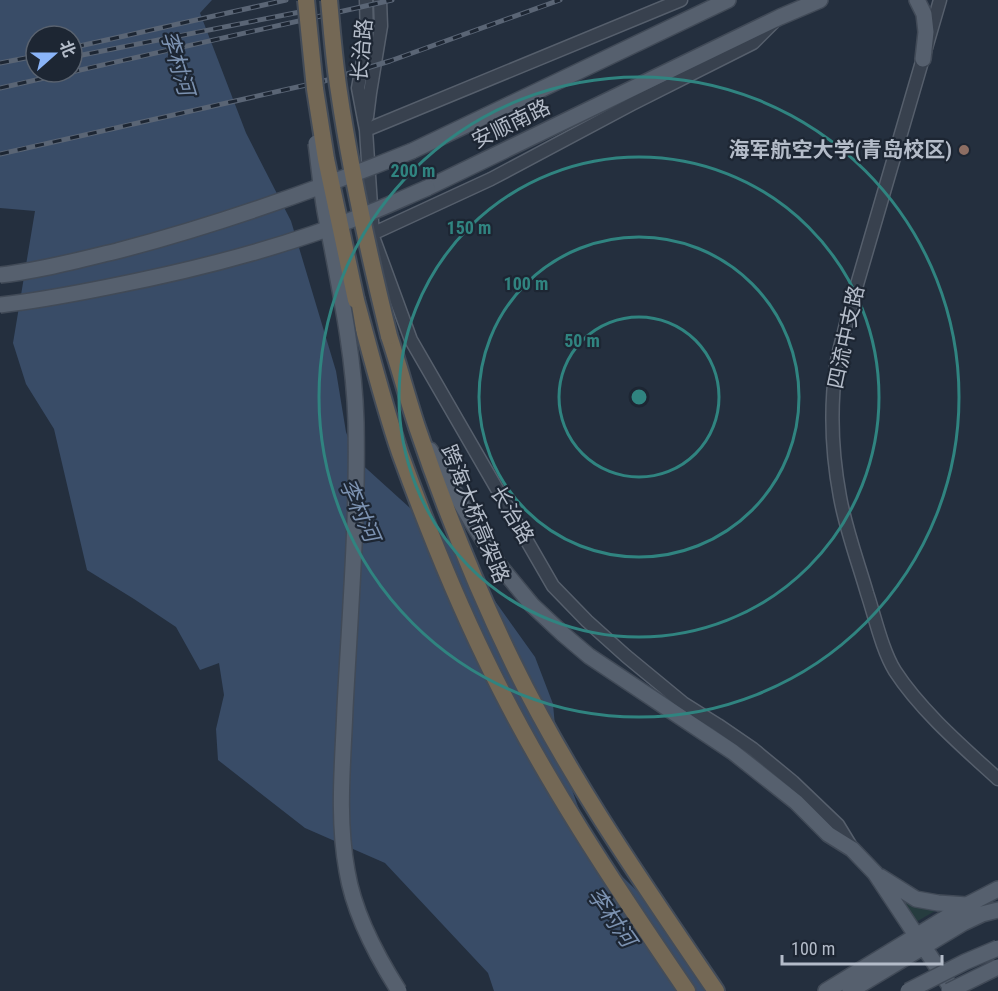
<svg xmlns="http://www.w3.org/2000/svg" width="998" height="991" font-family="'Roboto Condensed','Noto Sans SC',sans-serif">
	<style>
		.green { fill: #263c3f }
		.water { fill: #394c67; fill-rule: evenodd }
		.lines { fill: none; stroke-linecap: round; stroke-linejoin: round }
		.minor-casing { stroke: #565f6c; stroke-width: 15 }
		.major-casing { stroke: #414a57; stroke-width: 18 }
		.highway-casing { stroke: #434c59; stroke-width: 20 }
		.minor { stroke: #38414e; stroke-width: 12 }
		.major { stroke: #56606e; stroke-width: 15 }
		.highway { stroke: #746855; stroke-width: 16 }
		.rail-casing { stroke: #5a6575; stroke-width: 5 }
		.rail { stroke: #1d2633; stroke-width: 3; stroke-dasharray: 9; stroke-linecap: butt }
		.major-bridge-casing { stroke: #414a57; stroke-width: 18; stroke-linecap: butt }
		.highway-bridge-casing { stroke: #434c59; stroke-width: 20; stroke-linecap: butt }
		.major-bridge { stroke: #56606e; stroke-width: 15 }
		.highway-bridge { stroke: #746855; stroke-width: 16 }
		.ring { fill: none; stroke: #308480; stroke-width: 3 }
		.education-dot { fill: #8d6e63; stroke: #1d2633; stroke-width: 2 }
		.labels { text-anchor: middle; stroke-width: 4.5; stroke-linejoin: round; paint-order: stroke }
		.street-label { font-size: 21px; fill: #b4bcc9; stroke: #1d2633 }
		.poi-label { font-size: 21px; font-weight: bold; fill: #b4bcc9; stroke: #1d2633; text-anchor: end }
		.water-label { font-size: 22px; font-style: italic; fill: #7c92b1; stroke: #1d2633 }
		.centre { fill: #308480; stroke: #1d2633; stroke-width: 3 }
		.ring-label { font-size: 18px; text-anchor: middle; font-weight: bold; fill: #308480; stroke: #1d2633; stroke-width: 4.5; stroke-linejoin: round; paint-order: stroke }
	</style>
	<rect width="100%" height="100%" fill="#242f3e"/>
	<!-- green -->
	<path class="green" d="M894 895 936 909 935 911 916 922Z"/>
	<!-- water -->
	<path class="water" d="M0 0H212L200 13 246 133 291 221 336 371 346 432 357 460 462 555 535 657 553 704 557 748 593 848 674 927 718 991H494L488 973 385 863 305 828 218 760 216 729 224 695 219 663 200 670 176 627 134 599 87 570 54 429 26 384 13 343 35 211 0 208ZM36 36H72V72H36Z"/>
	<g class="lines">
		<defs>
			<path id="minor" d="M366 0 367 38 358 88 366 130 373 236 372 234 411 340 553 586 587 621 626 656 683 703 718 725 753 749 793 782 838 825 852 848
				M940 0 849 312C845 330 839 348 836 366 830 409 832 454 840 497 846 530 858 562 867 593 875 617 882 650 895 671 921 711 963 747 998 779
				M367 117 370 93 381 26 380 0
				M366 130 681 0
				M372 234 491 179 632 104 753 43 773 23"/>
			<path id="major" d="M917 0 924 14 926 32 923 59
				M412 151 728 0
				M427 188 780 17 820 0
				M430 450 473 524 499 565 532 605 563 634 589 656 733 752 796 802 828 834 852 849 875 873 953 991
				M881 877 916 899 938 903 967 905
				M826 991 967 905 998 889
				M850 991 963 923 982 914 998 910"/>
			<path id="highway" d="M356 300C370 351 383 403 400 453 425 522 453 592 485 658 541 775 614 884 687 991
				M389 336C399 366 407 397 417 427 444 507 476 587 513 663 569 778 644 885 716 991"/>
		</defs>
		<!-- minor casing -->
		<use href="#minor" class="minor-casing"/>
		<!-- major casing -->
		<use href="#major" class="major-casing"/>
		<!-- highway casing -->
		<use href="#highway" class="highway-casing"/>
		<!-- minor -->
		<use href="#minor" class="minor"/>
		<!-- major -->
		<use href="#major" class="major"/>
		<!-- highway -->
		<use href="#highway" class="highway"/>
		<defs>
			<path id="rail" d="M75 47 286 0
				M72 57 305 11
				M0 63 36 56
				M0 88 392 0
				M0 154 324 81 390 61 560 0"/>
		</defs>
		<!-- rail casing -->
		<use href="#rail" class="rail-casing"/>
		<!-- rail -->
		<use href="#rail" class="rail"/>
		<defs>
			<path id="major-bridge" d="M316 143C319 166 321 188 325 211 338 281 354 350 356 422 358 517 350 613 345 708 343 762 337 817 347 871 354 914 376 955 399 991
				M0 275C39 271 78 260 117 251 217 225 316 190 412 151
				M0 305C36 301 73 294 108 287 195 270 282 248 364 215 385 207 406 197 427 188
				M908 991 965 962 998 948
				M949 991 998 967"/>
			<path id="highway-bridge" d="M306 0 315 89 326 159 356 300
				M329 0C332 31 334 61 339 92 351 174 369 255 389 336"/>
		</defs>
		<!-- major-bridge casing -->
		<use href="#major-bridge" class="major-bridge-casing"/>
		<!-- highway-bridge casing -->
		<use href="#highway-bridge" class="highway-bridge-casing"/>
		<!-- major-bridge -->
		<use href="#major-bridge" class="major-bridge"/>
		<!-- highway-bridge -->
		<use href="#highway-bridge" class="highway-bridge"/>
	</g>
	<!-- distance rings -->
	<g class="ring">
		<circle cx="639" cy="397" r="80"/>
		<circle cx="639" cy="397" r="160"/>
		<circle cx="639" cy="397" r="240"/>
		<circle cx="639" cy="397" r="320"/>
	</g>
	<!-- markers -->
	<circle class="education-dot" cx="964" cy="150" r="6"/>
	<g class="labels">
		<!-- street labels -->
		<g class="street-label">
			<text transform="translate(362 50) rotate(-85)" y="7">长治路</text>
			<text transform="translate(511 124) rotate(-26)" y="7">安顺南路</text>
			<text transform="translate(846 337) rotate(-78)" y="7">四流中支路</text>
			<text transform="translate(475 514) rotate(68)" y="7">跨海大桥高架路</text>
			<text transform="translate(512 515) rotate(59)" y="7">长治路</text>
		</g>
		<!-- poi labels -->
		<g class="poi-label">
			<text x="952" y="157">海军航空大学(青岛校区)</text>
		</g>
		<!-- water labels -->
		<g class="water-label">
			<text transform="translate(178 63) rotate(73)" y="8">李村河</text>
			<text transform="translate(360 510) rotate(66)" y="8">李村河</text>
			<text transform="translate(612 917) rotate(55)" y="8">李村河</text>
		</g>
	</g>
	<circle cx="639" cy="397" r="9" class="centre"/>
	<g class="ring-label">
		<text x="413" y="177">200 m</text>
		<text x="469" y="234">150 m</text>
		<text x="526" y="290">100 m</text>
		<text x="582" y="347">50 m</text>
	</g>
	<!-- north arrow -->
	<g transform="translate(54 54) rotate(69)"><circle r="28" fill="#1d2633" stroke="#59626f" stroke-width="1.5"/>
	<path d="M0-4.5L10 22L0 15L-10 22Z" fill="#8ab4f8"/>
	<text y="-9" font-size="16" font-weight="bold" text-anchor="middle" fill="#b4bcc9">北</text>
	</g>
	<!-- scale -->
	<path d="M782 955v9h160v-9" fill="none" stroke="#b4bcc9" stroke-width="3"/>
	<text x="791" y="955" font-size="18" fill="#b4bcc9" stroke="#1d2633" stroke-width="4.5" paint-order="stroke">100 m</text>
</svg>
